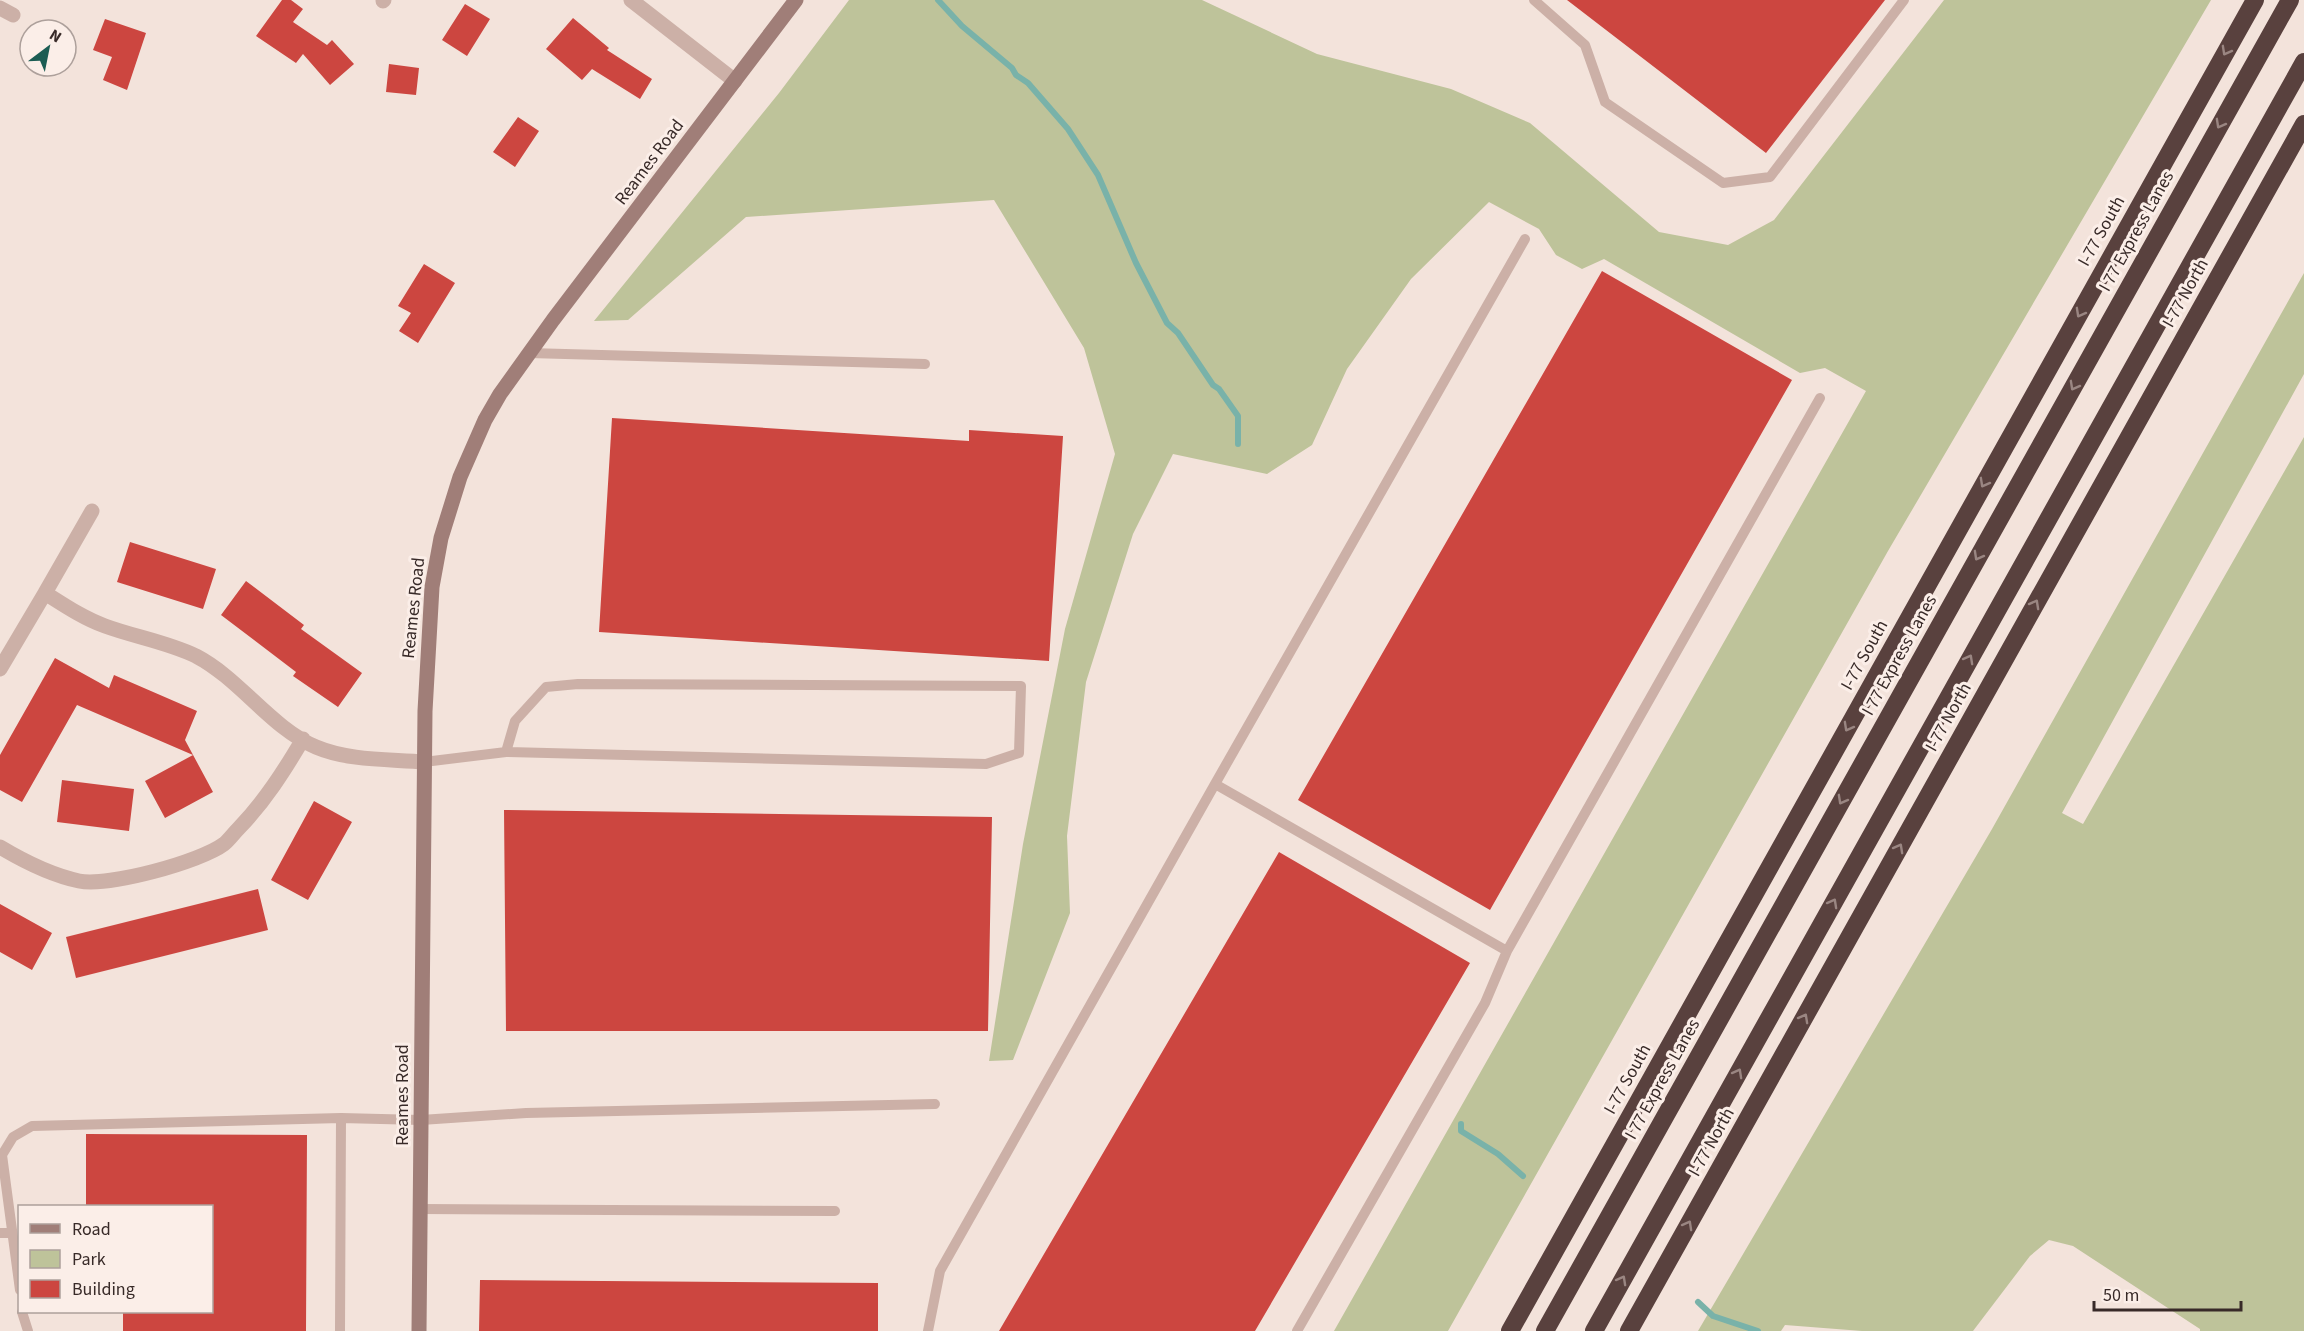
<svg xmlns="http://www.w3.org/2000/svg" width="2304" height="1331" font-family="'Source Sans 3',sans-serif">
	<style>
		.green { fill: #bec39a }
		.lines { fill: none; stroke-linecap: round; stroke-linejoin: round }
		.stream { stroke: #79b2a9; stroke-width: 6 }
		.building { fill: #cc4640 }
		.service { stroke: #ccb0a7; stroke-width: 10 }
		.minor { stroke: #ccb0a7; stroke-width: 15 }
		.secondary { stroke: #a07e78; stroke-width: 15 }
		.motorway { stroke: #59413e; stroke-width: 18 }
		.oneway { stroke: #9a8682 }
		.labels { text-anchor: middle; stroke-width: 6; stroke-linejoin: round; paint-order: stroke }
		.street-label { font-size: 18px; fill: #382a28; stroke: #fbeee8 }
	</style>
	<rect width="100%" height="100%" fill="#f3e3db"/>
	<!-- green -->
	<path class="green" d="M849 0H1202L1317 54 1451 89 1530 123 1659 232 1728 245 1774 220 1944 0H2211L1888 551 1448 1331H1334L1866 391 1825 368 1800 373 1604 259 1582 269 1556 255 1539 229 1489 202 1411 279 1347 369 1312 445 1267 474 1173 454 1133 534 1086 682 1067 836 1070 913 1013 1060 989 1061 1023 844 1065 629 1115 454 1084 348 994 200 746 217 628 320 594 321 779 93Z
		M2304 273V374L2062 813 2083 824 2304 437V1331H2200V1329L2073 1246 2049 1240 2030 1256 1973 1331H1862L1785 1325 1781 1331H1698L1992 829Z"/>
	<g class="lines">
		<!-- stream -->
		<path class="stream" d="M938 0 962 26 1012 68 1016 75 1028 83 1068 129 1098 175 1136 263 1167 323 1178 333 1213 385 1219 389 1238 416V444
			M1461 1124V1131L1498 1154 1523 1176
			M1698 1302 1713 1316 1758 1331"/>
	</g>
	<!-- building -->
	<path class="building" d="M282 0H291L303 9 293 22 327 45 332 40 354 64 330 85 303 54 296 63 256 36Z
		M1567 0H1885L1766 153Z
		M465 4 490 19 467 56 442 40Z
		M573 18 609 48 607 50 652 79 640 99 592 69 582 80 546 49Z
		M105 19 146 33 127 90 103 80 112 57 93 50Z
		M389 64 419 68 416 95 386 92Z
		M518 117 539 131 515 167 493 152Z
		M424 264 455 283 418 343 399 331 411 313 398 306Z
		M1602 271 1792 380 1490 910 1298 800Z
		M612 418 969 441V430L1063 436 1049 661 599 632Z
		M130 542 216 569 203 609 117 582Z
		M246 581 304 625 301 629 362 673 338 707 293 676 296 672 221 615Z
		M55 658 109 688 114 675 197 711 185 740 213 792 165 818 145 781 193 755 77 705 22 802 0 790V755Z
		M62 780 134 789 129 831 57 822Z
		M314 801 352 822 308 900 271 880Z
		M504 810 992 817 988 1031H506Z
		M1279 852 1470 963 1255 1331H999Z
		M258 889 268 930 76 978 66 937Z
		M0 904 52 933 32 970 0 952Z
		M86 1134 307 1135 306 1331H123V1311H212V1206H86Z
		M480 1280 878 1283V1331H479Z"/>
	<g class="lines">
		<!-- service -->
		<path class="service" d="M1534 0 1585 45 1605 102 1723 183 1770 177 1904 0
			M529 353 925 364
			M424 762 506 752 986 764 1019 753 1021 686 578 684 546 687 515 721 506 752
			M1507 951 1215 784 1525 239
			M420 1209 835 1211
			M0 1233H12
			M20 1290 2 1155 13 1137 32 1126 341 1118
			M22 1312 28 1331
			M340 1331 341 1118 421 1120 526 1113 935 1104
			M928 1331 940 1271 1215 784
			M1297 1331 1485 1003 1507 951 1820 398"/>
		<!-- minor -->
		<path class="minor" d="M631 0 735 81
			M383 1 384 0
			M0 8 13 15
			M45 593 92 511
			M0 669 45 593C64 605 83 618 105 626 135 637 167 642 196 656 240 679 271 728 316 747 349 761 389 759 424 762
			M0 847C25 862 51 875 79 881 108 887 200 862 224 844 229 840 234 833 239 828 265 801 284 771 303 739"/>
		<!-- secondary -->
		<path class="secondary" d="M419 1331 425 711 432 587 441 538 460 477 485 420 500 394 553 320 796 0"/>
		<!-- motorway -->
		<path class="motorway" d="M1510 1331 2255 0
			M1545 1331 2290 0
			M1594 1331 2304 62
			M1629 1331 2304 124"/>
	</g>
	<!-- one-way arrows -->
	<defs><path id="oneway-chevron" d="M-2-3.5L2.5 0L-2 3.5" fill="none" stroke-width="1.6" stroke-linecap="round" stroke-linejoin="round" transform="scale(1.5)"/></defs>
	<g class="oneway">
		<use href="#oneway-chevron" transform="translate(2226 51) rotate(119)"/>
		<use href="#oneway-chevron" transform="translate(2220 124) rotate(119)"/>
		<use href="#oneway-chevron" transform="translate(2080 313) rotate(119)"/>
		<use href="#oneway-chevron" transform="translate(2074 386) rotate(119)"/>
		<use href="#oneway-chevron" transform="translate(1984 483) rotate(119)"/>
		<use href="#oneway-chevron" transform="translate(1978 556) rotate(119)"/>
		<use href="#oneway-chevron" transform="translate(2035 604) rotate(-61)"/>
		<use href="#oneway-chevron" transform="translate(1969 659) rotate(-61)"/>
		<use href="#oneway-chevron" transform="translate(1848 727) rotate(119)"/>
		<use href="#oneway-chevron" transform="translate(1842 800) rotate(119)"/>
		<use href="#oneway-chevron" transform="translate(1899 848) rotate(-61)"/>
		<use href="#oneway-chevron" transform="translate(1833 903) rotate(-61)"/>
		<use href="#oneway-chevron" transform="translate(1804 1018) rotate(-61)"/>
		<use href="#oneway-chevron" transform="translate(1738 1073) rotate(-61)"/>
		<use href="#oneway-chevron" transform="translate(1688 1225) rotate(-61)"/>
		<use href="#oneway-chevron" transform="translate(1622 1280) rotate(-61)"/>
	</g>
	<g class="labels">
		<!-- street labels -->
		<g class="street-label">
			<text transform="translate(649 162) rotate(-53)" y="6">Reames Road</text>
			<text transform="translate(2101 231) rotate(-61)" y="6">I-77 South</text>
			<text transform="translate(2136 231) rotate(-61)" y="6">I 77 Express Lanes</text>
			<text transform="translate(2185 293) rotate(-61)" y="6">I-77 North</text>
			<text transform="translate(413 608) rotate(-84)" y="6">Reames Road</text>
			<text transform="translate(1864 655) rotate(-61)" y="6">I-77 South</text>
			<text transform="translate(1899 655) rotate(-61)" y="6">I 77 Express Lanes</text>
			<text transform="translate(1948 717) rotate(-61)" y="6">I-77 North</text>
			<text transform="translate(1627 1079) rotate(-61)" y="6">I-77 South</text>
			<text transform="translate(1662 1079) rotate(-61)" y="6">I 77 Express Lanes</text>
			<text transform="translate(402 1095) rotate(-90)" y="6">Reames Road</text>
			<text transform="translate(1711 1142) rotate(-61)" y="6">I-77 North</text>
		</g>
	</g>
	<!-- legend -->
	<rect x="18" y="1205" width="195" height="108" fill="#fbeee8" stroke="#ada09b" stroke-width="1.5"/>
	<rect x="30" y="1224" width="30" height="9" fill="#a07e78" stroke="#ada09b" stroke-width="1.5"/>
	<text x="72" y="1235" font-size="18" fill="#382a28">Road</text>
	<rect x="30" y="1250" width="30" height="18" fill="#bec39a" stroke="#ada09b" stroke-width="1.5"/>
	<text x="72" y="1265" font-size="18" fill="#382a28">Park</text>
	<rect x="30" y="1280" width="30" height="18" fill="#cc4640" stroke="#ada09b" stroke-width="1.5"/>
	<text x="72" y="1295" font-size="18" fill="#382a28">Building</text>
	<!-- north arrow -->
	<g transform="translate(48 48) rotate(32)"><circle r="28" fill="#fbeee8" stroke="#ada09b" stroke-width="1.5"/>
	<path d="M0-4.5L10 22L0 15L-10 22Z" fill="#1b5c53"/>
	<text y="-9" font-size="16" font-weight="bold" text-anchor="middle" fill="#382a28">N</text>
	</g>
	<!-- scale -->
	<path d="M2094 1301v9h147v-9" fill="none" stroke="#382a28" stroke-width="3"/>
	<text x="2103" y="1301" font-size="18" fill="#382a28" stroke="#fbeee8" stroke-width="4.5" paint-order="stroke">50 m</text>
</svg>
